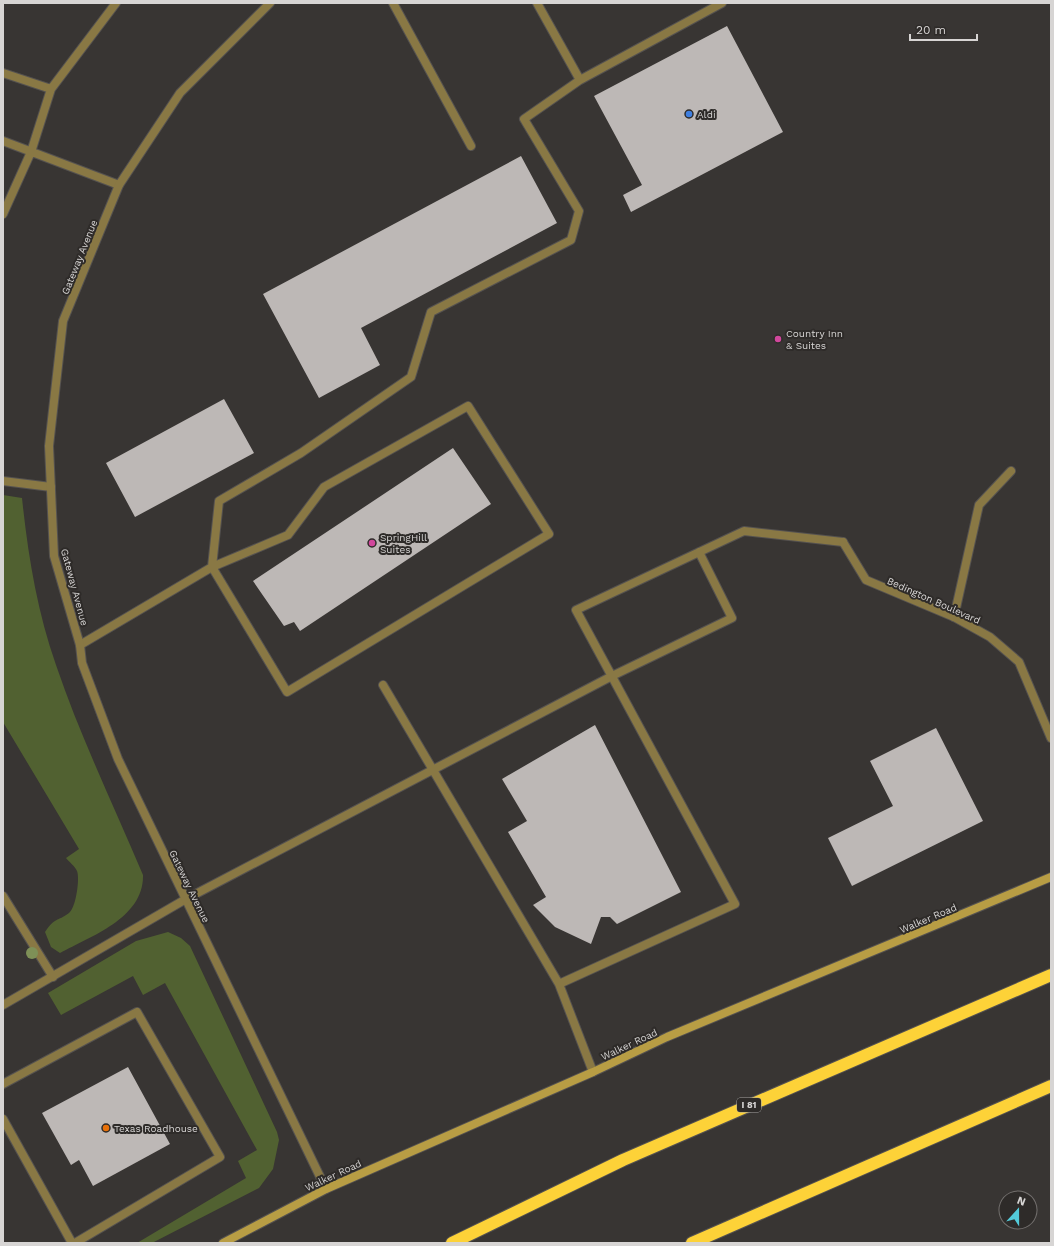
<svg xmlns="http://www.w3.org/2000/svg" width="1054" height="1246" font-family="'Work Sans',sans-serif">
	<style>
		.green { fill: #516131 }
		.building { fill: #bdb8b6 }
		.lines { fill: none; stroke-linecap: round; stroke-linejoin: round }
		.service-casing { stroke: #555250; stroke-width: 10 }
		.minor-casing { stroke: #555250; stroke-width: 10 }
		.tertiary-casing { stroke: #555250; stroke-width: 10 }
		.secondary-casing { stroke: #555250; stroke-width: 10 }
		.motorway-casing { stroke: #555250; stroke-width: 14 }
		.service { stroke: #897844; stroke-width: 8 }
		.minor { stroke: #897844; stroke-width: 8 }
		.tertiary { stroke: #897844; stroke-width: 8 }
		.secondary { stroke: #b89d44; stroke-width: 8 }
		.motorway { stroke: #fdd238; stroke-width: 12 }
		.tree { fill: #7e9057 }
		.shop-dot { fill: #3f7fe0; stroke: #2e2b29; stroke-width: 1.5 }
		.hotel-dot { fill: #d1479c; stroke: #2e2b29; stroke-width: 1.5 }
		.food-dot { fill: #e8710a; stroke: #2e2b29; stroke-width: 1.5 }
		.labels { text-anchor: middle; stroke-width: 4; stroke-linejoin: round; paint-order: stroke }
		.shield { fill: #2e2b29; stroke: #a4a2a1; stroke-width: 1 }
		.shield-label { font-size: 9px; font-weight: bold; fill: #d7d5d4 }
		.poi-label { font-size: 10px; fill: #d7d5d4; stroke: #2e2b29; text-anchor: start }
		.street-label { font-size: 10px; fill: #d7d5d4; stroke: #2e2b29 }
	</style>
	<rect width="100%" height="100%" fill="#383533"/>
	<!-- green -->
	<path class="green" d="M3 495 22 498C28 555 37 611 56 665 80 736 114 806 143 875 144 918 91 936 60 953L51 947 45 932C55 917 57 922 69 913 76 908 80 878 77 871 75 866 69 862 66 858L79 849 3 722Z
		M168 932 181 938 190 946 277 1132 279 1140 273 1169 259 1188 152 1243H137L246 1178 238 1161 257 1150 165 983 143 995 133 976 61 1015 48 993 136 941Z"/>
	<!-- building -->
	<path class="building" d="M727 26 783 132 631 212 623 195 642 185 594 96Z
		M521 156 557 223 361 328 380 365 319 398 263 294Z
		M224 399 254 453 135 517 106 463Z
		M453 448 491 504 300 631 294 622 284 626 253 581Z
		M595 725 681 892 617 924 610 917H601L591 944 555 927 533 905 546 897 508 832 527 821 502 779Z
		M936 728 983 821 852 886 828 838 893 806 870 761Z
		M128 1067 170 1144 93 1186 79 1160 71 1165 42 1113Z"/>
	<g class="lines">
		<defs>
			<path id="service" d="M393 3 471 146
				M537 3 580 80 722 3
				M3 73 51 89
				M3 141 119 185
				M3 214 31 152 51 89 116 3
				M3 481 51 487
				M954 617 979 505 1011 471
				M80 645 212 567 288 535 324 487 468 406 549 534 287 692 212 567 219 501 301 453 411 377 431 312 571 240 579 211 524 119 580 80
				M383 685 559 984 593 1072
				M3 896 53 977
				M559 984 735 904 576 610 744 531 843 542
				M3 1005 186 899 612 676 732 618 699 552
				M3 1084 137 1012 220 1157 75 1243
				M3 1119 72 1243"/>
			<path id="minor" d="M843 542 866 580 954 617 990 637 1019 662 1051 738"/>
			<path id="tertiary" d="M270 3 180 93 119 185 63 321 49 446 54 556 80 645 82 663 118 759 326 1189"/>
			<path id="secondary" d="M223 1243 326 1189 593 1072 667 1037 1051 877"/>
			<path id="motorway" d="M452 1243 623 1160 1051 975
				M692 1243 1051 1086"/>
		</defs>
		<!-- service casing -->
		<use href="#service" class="service-casing"/>
		<!-- minor casing -->
		<use href="#minor" class="minor-casing"/>
		<!-- tertiary casing -->
		<use href="#tertiary" class="tertiary-casing"/>
		<!-- secondary casing -->
		<use href="#secondary" class="secondary-casing"/>
		<!-- motorway casing -->
		<use href="#motorway" class="motorway-casing"/>
		<!-- service -->
		<use href="#service" class="service"/>
		<!-- minor -->
		<use href="#minor" class="minor"/>
		<!-- tertiary -->
		<use href="#tertiary" class="tertiary"/>
		<!-- secondary -->
		<use href="#secondary" class="secondary"/>
		<!-- motorway -->
		<use href="#motorway" class="motorway"/>
	</g>
	<!-- trees -->
	<circle class="tree" cx="32" cy="953" r="6"/>
	<!-- markers -->
	<circle class="shop-dot" cx="689" cy="114" r="4"/>
	<g class="hotel-dot">
		<circle cx="778" cy="339" r="4"/>
		<circle cx="372" cy="543" r="4"/>
	</g>
	<circle class="food-dot" cx="106" cy="1128" r="4"/>
	<g class="labels">
		<!-- shield labels -->
		<rect class="shield" x="737" y="1098" width="24" height="14" rx="3"/>
		<g class="shield-label">
			<text x="749" y="1108">I 81</text>
		</g>
		<!-- poi labels -->
		<g class="poi-label">
			<text x="697" y="118">Aldi</text>
			<text x="786" y="337">Country Inn<tspan x="786" dy="12">&amp; Suites</tspan></text>
			<text x="380" y="541">SpringHill<tspan x="380" dy="12">Suites</tspan></text>
			<text x="114" y="1132">Texas Roadhouse</text>
		</g>
		<!-- street labels -->
		<g class="street-label">
			<text transform="translate(79 257) rotate(-68)" y="4">Gateway Avenue</text>
			<text transform="translate(75 587) rotate(75)" y="4">Gateway Avenue</text>
			<text transform="translate(934 600) rotate(24)" y="4">Bedington Boulevard</text>
			<text transform="translate(190 886) rotate(64)" y="4">Gateway Avenue</text>
			<text transform="translate(928 918) rotate(-23)" y="4">Walker Road</text>
			<text transform="translate(629 1044) rotate(-25)" y="4">Walker Road</text>
			<text transform="translate(333 1175) rotate(-25)" y="4">Walker Road</text>
		</g>
	</g>
	<!-- border -->
	<rect width="1054" height="1246" fill="none" stroke="#d7d5d4" stroke-width="8"/>
	<!-- north arrow -->
	<g transform="translate(1018 1210) rotate(21)"><circle r="19" fill="#2e2b29" stroke="#726f6d"/>
	<path d="M0-3L7 15L0 10L-7 15Z" fill="#53cbda"/>
	<text y="-6" font-size="11" font-weight="bold" text-anchor="middle" fill="#d7d5d4">N</text>
	</g>
	<!-- scale -->
	<path d="M910 34v6h67v-6" fill="none" stroke="#d7d5d4" stroke-width="2"/>
	<text x="916" y="34" font-size="12" fill="#d7d5d4" stroke="#2e2b29" stroke-width="3" paint-order="stroke">20 m</text>
</svg>
